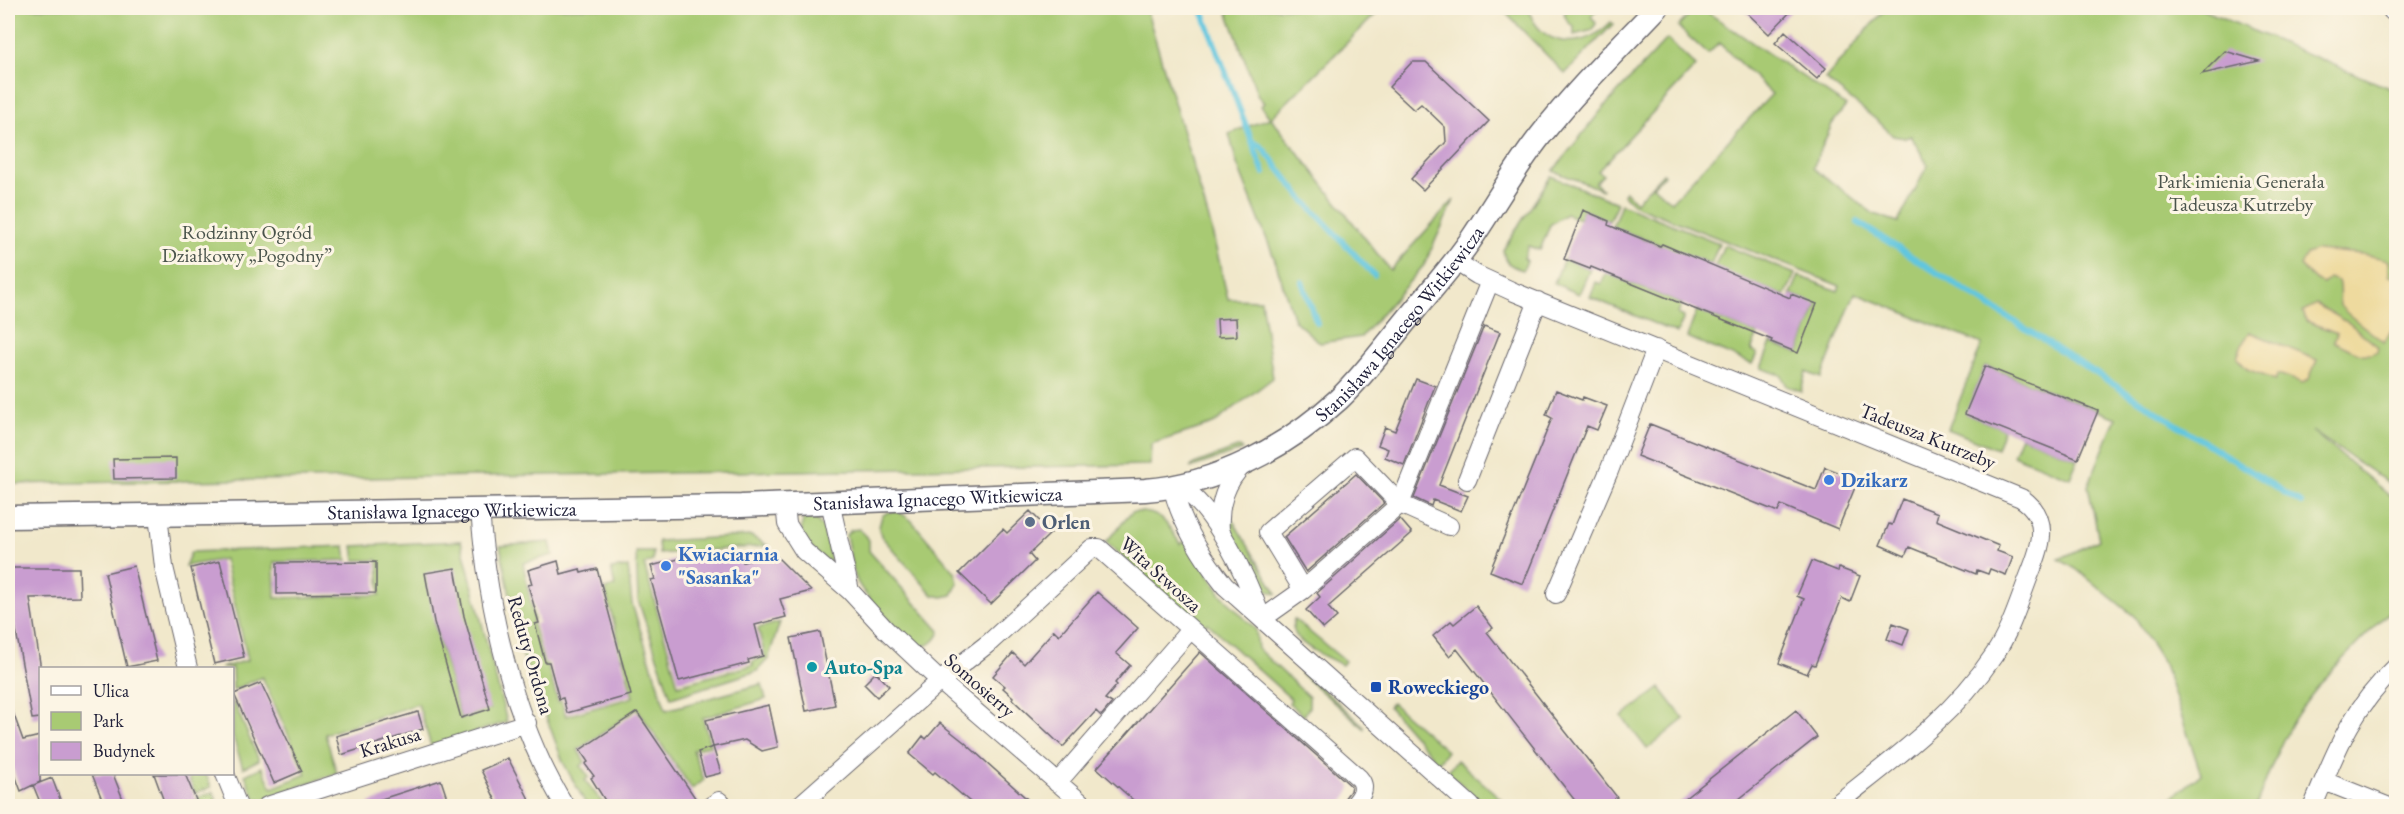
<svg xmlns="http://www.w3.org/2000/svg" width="2404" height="814" font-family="'EB Garamond',serif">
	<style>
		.green { fill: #a8ca73; stroke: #657657; stroke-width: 1.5; fill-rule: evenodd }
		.sand { fill: #eeda9e; stroke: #887e6c; stroke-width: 1.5 }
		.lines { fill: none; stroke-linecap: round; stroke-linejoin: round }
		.stream { stroke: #61c6df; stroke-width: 6 }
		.building { fill: #c99dd0 }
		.minor-casing { stroke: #6a676d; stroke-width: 20 }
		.tertiary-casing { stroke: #6a676d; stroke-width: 25 }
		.secondary-casing { stroke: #6a676d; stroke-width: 28 }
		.minor { stroke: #fff; stroke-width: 18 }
		.tertiary { stroke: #fff; stroke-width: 22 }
		.secondary { stroke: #fff; stroke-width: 26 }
		.shop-dot { fill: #3f7fe0; stroke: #fcf5e5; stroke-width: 2 }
		.service-dot { fill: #5c6f8a; stroke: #fcf5e5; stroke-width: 2 }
		.culture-dot { fill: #0f9aa8; stroke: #fcf5e5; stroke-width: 2 }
		.transit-dot { fill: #1a4fb4; stroke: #fcf5e5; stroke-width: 2 }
		.labels { text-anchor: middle; stroke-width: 6; stroke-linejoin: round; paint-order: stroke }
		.park-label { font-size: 20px; fill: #4a544c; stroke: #fcf5e5 }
		.street-label { font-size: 20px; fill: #22223b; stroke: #fcf5e5 }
		.shop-label { font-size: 20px; font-weight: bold; fill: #366cbe; stroke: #fcf5e5; text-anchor: start }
		.service-label { font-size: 20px; font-weight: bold; fill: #4e5e75; stroke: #fcf5e5; text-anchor: start }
		.culture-label { font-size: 20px; font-weight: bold; fill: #0d838f; stroke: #fcf5e5; text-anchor: start }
		.transit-label { font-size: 20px; font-weight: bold; fill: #164399; stroke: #fcf5e5; text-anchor: start }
	</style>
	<rect width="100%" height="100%" fill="#fcf5e5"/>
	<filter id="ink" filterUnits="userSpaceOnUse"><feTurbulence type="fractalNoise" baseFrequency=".0167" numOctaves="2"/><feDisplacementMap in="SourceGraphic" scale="12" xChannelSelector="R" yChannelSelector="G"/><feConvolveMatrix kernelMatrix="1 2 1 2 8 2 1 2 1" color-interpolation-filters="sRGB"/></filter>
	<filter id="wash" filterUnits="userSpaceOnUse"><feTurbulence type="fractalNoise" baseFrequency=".008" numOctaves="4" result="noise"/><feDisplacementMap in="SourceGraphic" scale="24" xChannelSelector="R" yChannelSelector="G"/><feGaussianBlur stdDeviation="1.35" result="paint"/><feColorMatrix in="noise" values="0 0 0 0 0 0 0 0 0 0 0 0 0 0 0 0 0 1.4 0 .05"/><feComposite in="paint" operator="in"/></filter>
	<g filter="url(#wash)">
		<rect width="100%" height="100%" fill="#f1e8cb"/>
		<!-- green -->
		<path class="green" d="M8 8H1146L1210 223 1228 299 1261 300 1273 378 1213 424 1151 444 1150 465 8 484Z
			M1226 8H1382L1271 118 1390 270 1454 200 1424 265 1361 337 1320 343 1294 320 1275 260 1237 164 1229 134 1270 118 1261 106 1264 103 1258 96Z
			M1501 8H1528C1540 49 1584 51 1611 22L1613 24 1565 74Z
			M1568 8H1599L1591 16 1596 23 1593 30 1574 35V27L1568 22 1564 14Z
			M1695 8H1701L1846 106 1832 124 1813 168 1874 214 1898 222 1928 165 1911 136 1905 138 1893 136 1879 122 1825 79 1886 8H2199L2396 91V488L2312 431 2396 501V605C2361 640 2308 690 2286 734 2274 757 2265 783 2256 806H2162L2201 774 2164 664 2135 617 2076 569 2059 559 2099 540 2088 486 2116 418 1985 366 1966 414 2004 429 1997 449 1948 429 1982 344 1855 293 1821 378 1806 372 1801 391 1787 386 1781 375 1761 368 1771 343 1798 353 1817 305 1791 294 1799 276 1838 291 1840 286 1634 205 1623 194 1625 191 1636 202 1663 173 1664 175 1653 186 1671 202 1772 94 1719 43 1708 54 1678 27Z
			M1667 39 1696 66 1598 171 1603 175 1595 183 1603 190 1553 171 1604 107Z
			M1551 176 1617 203 1609 221 1583 210 1580 219 1566 214 1550 225 1540 250 1528 246 1524 258 1527 261 1523 270C1510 266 1505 263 1503 250Z
			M1621 204 1719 243 1711 264 1612 227Z
			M1724 245 1795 274 1785 296 1714 268Z
			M1564 259 1590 269 1579 294 1554 283Z
			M1606 273 1682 304 1678 314 1684 317 1677 333 1590 297 1596 282 1601 284Z
			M1697 310 1758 334 1751 350 1757 353 1752 364 1687 337Z
			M2021 436 2078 459 2070 478 2013 455Z
			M1240 447 1242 450 1190 468 1194 464Z
			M888 512H899L911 520 955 572 958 583 952 595 942 597 933 595 881 536 879 527 882 516Z
			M1132 512C1160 510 1167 522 1180 544L1188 540 1220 593 1256 630 1258 649 1309 697V707L1304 716 1289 703 1291 699 1221 636V635L1207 623 1201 630 1199 623 1106 542Z
			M812 514 824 529 832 565C817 553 794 539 804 518Z
			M1228 517 1232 519 1277 594C1272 593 1268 592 1265 588 1256 579 1227 529 1228 517Z
			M859 529 869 540V551L940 631C937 640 929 648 919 645 905 641 863 594 857 581 851 567 849 549 846 535L851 530Z
			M751 536 768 546 659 554 658 541Z
			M461 541 507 722 431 746 418 704 325 734 337 773 261 800 255 798 245 775 262 767 272 788 306 774 262 677 233 690 232 668H221L248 660 224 559 185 566 191 552 345 546 347 560 274 562 275 598 380 595 378 560H355L353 546ZM434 622 490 709H489L461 718Z
			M550 542 553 555 523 563 534 620 532 622 544 664H547L558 702 561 701 566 716 633 697 623 657 606 661 602 646 619 642 605 589 615 586 611 569 628 567 632 604 666 710 762 684 766 699 703 718 710 745 693 750 704 780 692 789 637 709 578 750 585 762 581 766 589 777 585 780 605 806H587L563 762 521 650 500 546Z
			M636 552H653V561L644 564 678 685 753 665 752 662 765 656 758 628 780 622 768 659 757 671 671 698 638 600Z
			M1294 619 1345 661 1342 665C1326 656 1286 643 1294 619Z
			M1302 671 1364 726V728L1300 673Z
			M1660 688 1684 719 1647 749 1622 717Z
			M233 700 259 760 243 768 233 737Z
			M1392 703 1447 751 1438 763 1389 707Z
			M1457 760 1509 806H1487L1447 772Z
			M187 774H206L211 787 195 793Z
			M213 792 219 806H201L197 798Z"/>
		<!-- sand -->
		<path class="sand" d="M2317 250 2362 254 2389 260V276H2396V322L2384 343C2376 335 2341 311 2340 305 2338 297 2341 289 2338 281L2329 278 2323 284 2316 281 2300 266 2306 254Z
			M2316 304 2349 323 2378 347 2377 351C2363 361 2347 346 2334 342L2337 333 2306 321 2303 311Z
			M2250 332 2317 360 2309 379 2303 383 2278 374 2275 380 2247 369 2237 358 2242 344Z"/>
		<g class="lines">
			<!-- stream -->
			<path class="stream" d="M1201 8 1264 173
				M1255 143 1262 147 1301 197 1374 275
				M1857 222 2301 503
				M1302 282 1317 323"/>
		</g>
		<g id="blocks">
			<!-- building -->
			<path class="building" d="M1742 8H1794L1769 34Z
				M1785 31 1826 68 1817 79 1775 43Z
				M2225 51 2259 61 2202 74Z
				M1412 62H1426L1489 121 1423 190 1411 179 1446 142 1445 127 1421 104 1414 110 1389 87Z
				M1583 210 1609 221 1608 225 1660 246 1662 244 1790 298 1791 294 1817 304 1798 353 1771 342 1772 340 1697 310 1591 267 1590 269 1564 259Z
				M1236 318 1237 336 1218 337 1217 319Z
				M1484 326 1500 332 1439 485 1468 496 1461 511 1433 500 1431 506 1414 498Z
				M1985 366 2098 411 2078 459 1965 414Z
				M1416 379 1435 386 1404 465 1385 457 1388 449 1378 445 1385 427 1395 431Z
				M1556 390 1582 400 1583 397 1607 406 1597 430 1587 426 1523 584 1490 571 1552 418 1546 415Z
				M1650 424 1816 490 1825 467 1858 480 1838 529 1781 505 1778 512 1637 456Z
				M176 458V478L114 479 113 459Z
				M1356 474 1384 503 1306 572 1284 537Z
				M1902 499 1938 513 1936 520 1999 546 1997 551 2013 557 2006 575 1990 569 1988 574 1977 570 1976 574 1909 547 1905 556 1880 545 1889 524 1892 525Z
				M1030 511 1051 533 1029 554 1035 561 991 604 959 573 1003 529 1007 533Z
				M1400 519 1412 533 1328 607 1337 617 1323 629 1306 610 1320 597 1317 593Z
				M774 554 811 591 780 599 786 617 755 625 763 656 748 660 749 663 679 681 651 580 655 579 651 566 690 556H742L743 562Z
				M220 561 244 657 214 664 191 568Z
				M558 561 561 574 580 569 581 573 597 569 631 695 567 713 563 698 559 699 549 662H545L535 624 539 623 528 585 532 584 528 570Z
				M1812 561 1838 571 1839 568 1860 576 1850 602 1842 598 1815 665 1812 664 1807 674 1779 663 1804 599 1797 596Z
				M376 562V593L277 594V563Z
				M134 566 157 661 127 667 105 573Z
				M8 568H79L80 597 30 598 40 663V718L32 719 10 598H8Z
				M455 568 464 616 490 709 461 718 434 622 425 573Z
				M1097 592 1138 628 1116 653 1130 665 1115 683 1117 685 1105 699 1112 703 1101 716 1096 711 1063 747 1012 699 1013 697 1003 688 1005 686 993 676 1013 653 1024 664 1054 630 1059 635Z
				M1476 606 1493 628 1487 632 1617 797 1604 807H1580L1457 649 1449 656 1433 636 1451 621 1454 624Z
				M1893 623 1909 629 1903 645 1887 639Z
				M820 632 835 705 806 711 791 638Z
				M1200 652 1351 786 1350 791 1338 807H1141L1097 768Z
				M876 672 889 686 877 697 864 684Z
				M261 683 302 771 274 783 234 694Z
				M8 704H10L23 740 40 736V782L34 785 52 778 63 807H42L33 785 21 791 8 756Z
				M769 705 778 747 762 751 745 740 713 747 706 720Z
				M1796 710 1817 737 1729 807H1674Z
				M418 712 423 729 341 755 336 736Z
				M637 712 700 805V807H609L591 778 594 776 585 764 588 762 580 750Z
				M940 723 964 742 1036 807H976L935 772 933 774 909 754 923 736 926 739Z
				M713 747 721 773 705 777 698 752Z
				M508 758 533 807H499L481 770Z
				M92 774H113L126 807H105Z
				M154 774H185L199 807H166Z
				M441 780 447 798 422 807H370L369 803Z"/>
		</g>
	</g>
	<g filter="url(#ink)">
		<use href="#blocks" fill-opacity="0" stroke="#6a676d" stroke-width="1.5"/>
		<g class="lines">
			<defs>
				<path id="minor" d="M1455 261 1477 275 1514 292 2021 498C2052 518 2041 547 2029 576 2019 602 2010 632 1994 655 1952 718 1892 760 1834 806
					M1467 480 1538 301
					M830 502 850 591
					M785 503 787 524 804 551 850 591 886 630 940 681 1085 806
					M480 509C487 607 513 722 565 806
					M158 515 164 567 188 668
					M1220 530C1218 505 1226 481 1244 464
					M1303 590 1268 532 1355 457 1400 504 1449 526
					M1556 594 1609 471 1656 349
					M1262 619C1250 586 1210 492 1172 486 1181 523 1202 557 1225 586L1471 806
					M1262 619 1303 590 1400 504 1490 281
					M225 774 238 806
					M2324 781 2387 806
					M1057 783 1190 630
					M267 806 527 723
					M711 806 719 801 724 806
					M799 806 940 681 990 642 1092 548H1099L1359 778C1368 788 1360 798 1353 806
					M2313 806C2337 749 2350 711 2396 667"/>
				<g id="tertiary">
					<path id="s1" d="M8 517 741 506 1145 490C1216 485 1287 447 1339 399 1365 374 1387 344 1410 316 1430 291 1452 267 1470 241 1494 206 1514 169 1541 135 1576 90 1618 49 1657 8"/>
				</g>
				<path id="secondary" d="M2395 8H2396"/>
			</defs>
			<!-- minor casing -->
			<use href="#minor" class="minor-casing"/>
			<!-- tertiary casing -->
			<use href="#tertiary" class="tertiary-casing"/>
			<!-- secondary casing -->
			<use href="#secondary" class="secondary-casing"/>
			<!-- minor -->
			<use href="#minor" class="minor"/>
			<!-- tertiary -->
			<use href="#tertiary" class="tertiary"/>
			<!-- secondary -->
			<use href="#secondary" class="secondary"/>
		</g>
	</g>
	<!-- markers -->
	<g class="shop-dot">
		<circle cx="1829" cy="480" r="6"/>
		<circle cx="666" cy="566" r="6"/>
	</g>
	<circle class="service-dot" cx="1030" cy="522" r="6"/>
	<circle class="culture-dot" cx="812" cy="667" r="6"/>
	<rect class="transit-dot" x="1370" y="681" width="12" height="12" rx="3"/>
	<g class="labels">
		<!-- park labels -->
		<g class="park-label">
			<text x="2241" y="188">Park imienia Generała<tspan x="2241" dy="23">Tadeusza Kutrzeby</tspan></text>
			<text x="247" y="239">Rodzinny Ogród<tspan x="247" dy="23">Działkowy „Pogodny”</tspan></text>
		</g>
		<!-- street labels -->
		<g class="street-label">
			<text dy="7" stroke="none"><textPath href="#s1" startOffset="1452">Stanisława Ignacego Witkiewicza</textPath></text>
			<text transform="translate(1928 436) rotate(22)" y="7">Tadeusza Kutrzeby</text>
			<text dy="7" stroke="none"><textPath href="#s1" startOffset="930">Stanisława Ignacego Witkiewicza</textPath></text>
			<text dy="7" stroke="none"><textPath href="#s1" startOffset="444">Stanisława Ignacego Witkiewicza</textPath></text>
			<text transform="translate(1161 574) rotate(42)" y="7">Wita Stwosza</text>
			<text transform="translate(531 655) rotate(74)" y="7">Reduty Ordona</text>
			<text transform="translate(980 685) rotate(41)" y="7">Somosierry</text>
			<text transform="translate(390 742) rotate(-17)" y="7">Krakusa</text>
		</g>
		<!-- shop labels -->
		<g class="shop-label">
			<text x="1841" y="487">Dzikarz</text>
			<text x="678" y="561">Kwiaciarnia<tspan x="678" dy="23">"Sasanka"</tspan></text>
		</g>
		<!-- service labels -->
		<g class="service-label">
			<text x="1042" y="529">Orlen</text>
		</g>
		<!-- culture labels -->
		<g class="culture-label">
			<text x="824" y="674">Auto-Spa</text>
		</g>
		<!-- transit labels -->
		<g class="transit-label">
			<text x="1388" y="694">Roweckiego</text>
		</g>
	</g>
	<!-- margin -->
	<rect width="2404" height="814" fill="none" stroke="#fcf5e5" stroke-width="30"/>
	<!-- legend -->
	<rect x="39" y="667" width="195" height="108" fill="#fcf5e5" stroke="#a5a1a1" stroke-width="1.5"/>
	<rect x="51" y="686" width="30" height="9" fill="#ffffff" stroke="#a5a1a1" stroke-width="1.5"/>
	<text x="93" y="697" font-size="18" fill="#22223b">Ulica</text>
	<rect x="51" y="712" width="30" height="18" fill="#a8ca73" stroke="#a5a1a1" stroke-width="1.5"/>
	<text x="93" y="727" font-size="18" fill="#22223b">Park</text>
	<rect x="51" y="742" width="30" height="18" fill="#c99dd0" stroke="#a5a1a1" stroke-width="1.5"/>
	<text x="93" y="757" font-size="18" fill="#22223b">Budynek</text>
</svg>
